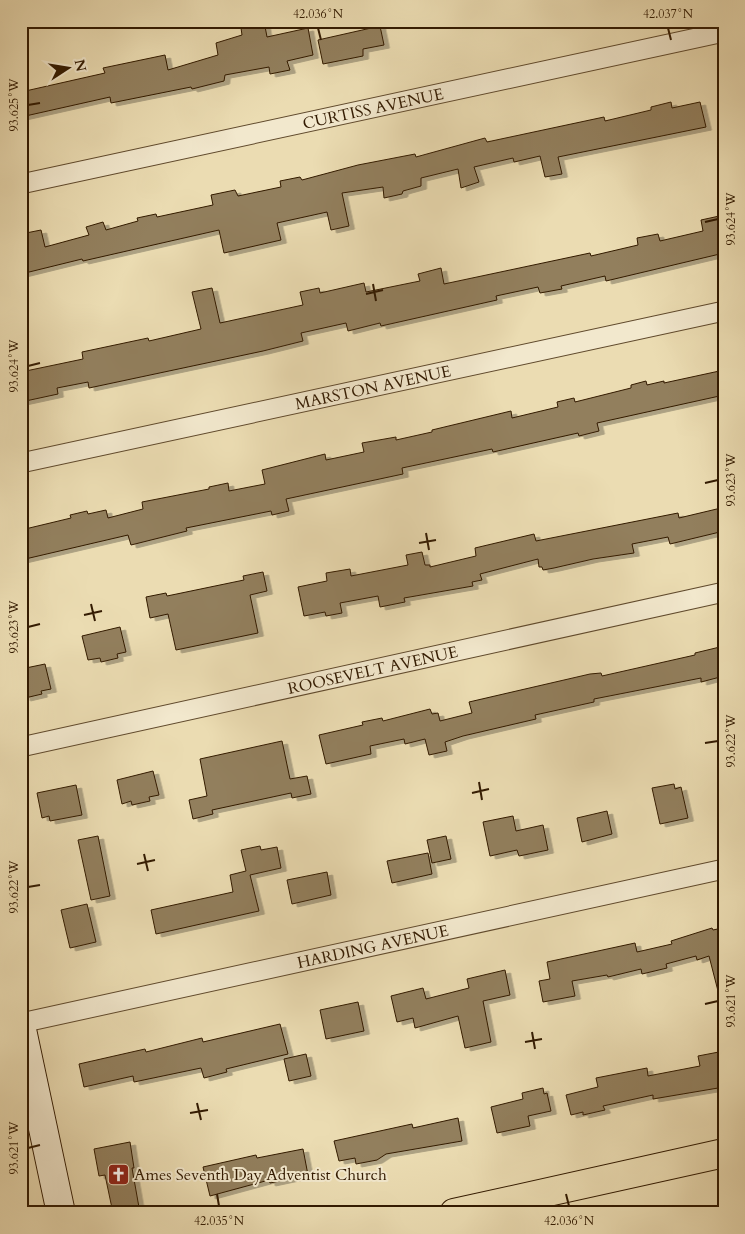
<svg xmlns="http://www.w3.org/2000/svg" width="745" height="1234" font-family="Cardo,serif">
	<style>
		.building { fill: #927f5d; stroke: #321a01; filter: url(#shadow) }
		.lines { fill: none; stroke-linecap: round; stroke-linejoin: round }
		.street-casing { stroke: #604a2d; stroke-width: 21 }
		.secondary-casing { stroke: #321a01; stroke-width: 30 }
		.primary-casing { stroke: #321a01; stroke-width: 30 }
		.street { stroke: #f2e8cd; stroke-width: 19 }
		.secondary { stroke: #f2e8cd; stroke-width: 28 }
		.primary { stroke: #ebdcb2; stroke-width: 28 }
		.ticks { fill: none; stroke: #321a01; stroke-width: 2 }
		.labels { text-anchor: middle; stroke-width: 4; stroke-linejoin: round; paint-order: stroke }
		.street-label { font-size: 16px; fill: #321a01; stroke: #f2e8cd }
		.poi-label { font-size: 16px; fill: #321a01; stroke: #f2e8cd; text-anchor: start }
		.neatline { fill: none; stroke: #321a01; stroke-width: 2 }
		.ticks-label { font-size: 12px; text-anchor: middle; fill: #321a01 }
	</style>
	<defs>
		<filter id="shadow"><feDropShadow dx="5.5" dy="3" stdDeviation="0" flood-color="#0004"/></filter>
	</defs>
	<rect width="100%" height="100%" fill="#ebdcb2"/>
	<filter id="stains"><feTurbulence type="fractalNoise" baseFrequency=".004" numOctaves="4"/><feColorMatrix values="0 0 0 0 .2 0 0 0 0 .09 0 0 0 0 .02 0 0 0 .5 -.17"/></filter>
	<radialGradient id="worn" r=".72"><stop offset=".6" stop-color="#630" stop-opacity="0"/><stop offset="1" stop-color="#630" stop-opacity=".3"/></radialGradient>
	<!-- building -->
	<path class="building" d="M240 21H264L267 37 308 28 313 55 287 61 290 70 270 74 269 67 225 75 224 81 192 89 191 87 111 103 110 97 21 117V92L105 73 103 68 165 55 168 70 218 55 216 43 242 35Z
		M380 26 384 45 363 49V56L323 64 318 40Z
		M671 102 672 108 700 102 706 127 558 157 562 174 545 177 540 156 514 162 513 158 474 167 479 182 461 188 458 169 421 178V186L403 191 402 194 384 198 383 187 342 193 349 226 331 230 327 212 277 223 281 240 224 253 219 230 83 261 82 259 21 274V234L41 230 45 247 89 235 86 227 103 222 106 230 138 221 137 218 156 214 157 217 213 205 211 195 235 190 238 196 281 187 280 181 300 177 302 180 358 165 415 154 416 157 485 138 487 142 604 117 605 121 651 110V107Z
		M724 215V253L606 281 605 276 561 286 562 289 540 293 538 287 496 296 497 300 381 326 380 323 348 331 346 323 301 333 303 341 263 351 89 388 88 382 57 388 58 394 21 402V372L83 359 82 352 148 338 149 341 201 329 192 292 212 288 220 323 303 305 300 292 319 288 320 293 364 283 366 292 420 281 418 274 441 268 444 284 590 253 591 256 638 245 637 238 658 234 660 241 703 231 701 220Z
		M724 370V395L597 423 599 431 579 436 578 433 493 452 492 449 402 468 403 474 286 499 289 511 272 515 271 511 186 528 187 531 131 545 128 535 21 560V530L71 518 70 515 87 511 88 514 106 510 108 518 143 509 142 502 209 489V487L228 483 229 491 265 484 262 470 325 454 326 460 364 452 362 443 396 437V440L432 432V430L511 411 512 418 558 407 557 402 574 398 575 402 631 388V385L646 381 647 385 664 381V383Z
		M721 508 724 531 670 544 668 537 632 544 634 553 593 559 554 568 543 570 542 567H539L538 559 480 574 482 580 472 582 473 586 404 598 405 602 380 607 378 596 340 603 342 613 326 616 325 612 304 616 298 587 327 581 326 573 350 569 351 576 408 565 406 555 422 552 425 565H430V567L476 556 475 548 534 534 536 541 678 513 679 518Z
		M263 572 267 591 250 595 258 633 176 650 168 614 150 618 146 597 166 593 167 596 244 580 243 576Z
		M120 627 126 652 117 654 118 658 101 662 100 658 88 660 82 636Z
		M724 646V676L701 682V678L594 699V702L535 715 536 719 463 736 445 742 447 751 429 755 425 739 405 744 404 739 370 746 371 754 326 764 319 735 363 725 362 722 382 718 383 721 430 709 432 714 438 713 440 721 472 713 469 702 590 674 601 673 602 676 695 655V653Z
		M45 664 51 689 41 691 42 694 25 698 24 694 21 695V669Z
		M282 741 290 779 307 776 311 794 292 798 291 793 212 810 213 814 193 819 189 800 207 796 200 759Z
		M153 771 159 795 149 797 150 801 132 805 131 801 122 804 117 780Z
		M674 784 675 789 681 787 688 818 660 824 652 788Z
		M76 785 82 815 50 821 49 816 42 818 37 793Z
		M607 811 612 834 582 842 577 818Z
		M513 816 516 831 543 825 548 850 519 856 517 850 490 856 483 822Z
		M98 836 110 896 91 900 78 840Z
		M446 836 451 859 432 863 427 840Z
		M260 846 261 850 277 847 281 868 250 875 259 911 156 934 151 910 233 892 230 875 246 871 241 850Z
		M428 853 432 874 392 883 387 861Z
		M327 872 331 895 292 904 287 880Z
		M87 904 96 942 70 948 61 910Z
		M712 928 713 930 722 928 724 937V990L718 991 709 956 697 960 696 956 666 964 667 968 642 974 641 969 608 977 607 975 572 981 575 996 543 1002 539 981 550 979 547 962 635 943 637 952 672 944 671 941Z
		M505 970 510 995 483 1001 491 1042 465 1048 458 1016 415 1028 413 1018 397 1022 391 996 423 988 426 999 469 988 467 979Z
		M358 1002 364 1031 326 1039 320 1010Z
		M280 1024 288 1054 226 1069 227 1072 204 1078 201 1068 134 1082 133 1076 84 1087 79 1064 145 1049 146 1052 202 1038 203 1042Z
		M724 1051V1087L653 1099V1095L603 1106 605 1110 583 1115V1112L571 1115 566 1095 598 1087 596 1078 647 1068 648 1076 700 1066 698 1056Z
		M306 1054 311 1076 289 1081 284 1059Z
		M543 1088 544 1094 547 1093 551 1111 528 1116 530 1126 497 1133 491 1107 523 1099 522 1093Z
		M458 1118 462 1141 386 1154 377 1160 356 1164 355 1158 339 1161 334 1141 412 1124 413 1128Z
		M130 1142 134 1168H132L140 1213H113L105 1175 99 1176 94 1149Z
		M303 1149 308 1175 270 1183 269 1180 210 1196 203 1167 256 1155 257 1158Z"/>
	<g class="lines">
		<defs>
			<g id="street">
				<path id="s1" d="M21 184 724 32"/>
				<path id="s2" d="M21 463 724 311"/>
				<path id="s3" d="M21 747 724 592"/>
				<path id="s4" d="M21 1023 724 869"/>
			</g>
			<path id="secondary" d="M21 1025 61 1213"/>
			<path id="primary" d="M454 1213 724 1153"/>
		</defs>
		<!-- street casing -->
		<use href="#street" class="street-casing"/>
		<!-- secondary casing -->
		<use href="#secondary" class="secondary-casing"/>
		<!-- primary casing -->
		<use href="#primary" class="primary-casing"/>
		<!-- street -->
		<use href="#street" class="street"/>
		<!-- secondary -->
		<use href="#secondary" class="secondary"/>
		<!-- primary -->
		<use href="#primary" class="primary"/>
	</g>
	<!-- ticks -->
	<path class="ticks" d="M318 28 321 40M668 28 671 40M28 105 40 103M705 222 718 219M373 284 376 301M366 294 383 290M28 366 40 363M705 483 718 480M426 533 429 550M419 543 436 540M91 604 95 621M84 615 102 611M28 627 40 624M705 743 718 741M479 782 482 800M472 793 489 789M144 854 148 871M137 864 155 860M28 887 40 885M705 1004 718 1001M532 1032 535 1049M525 1042 542 1039M197 1103 201 1120M190 1113 208 1110M28 1148 40 1145M217 1194 219 1206M566 1194 569 1206"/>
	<!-- icons -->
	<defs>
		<symbol id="church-square" viewBox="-11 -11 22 22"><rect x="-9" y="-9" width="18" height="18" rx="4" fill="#8f2418" stroke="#f2e8cd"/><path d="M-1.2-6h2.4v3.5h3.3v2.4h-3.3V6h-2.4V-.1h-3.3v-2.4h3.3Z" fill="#fff"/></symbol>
	</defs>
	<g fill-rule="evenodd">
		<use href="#church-square" x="106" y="1162" width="25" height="25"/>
	</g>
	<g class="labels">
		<!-- street labels -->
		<g class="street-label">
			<text dy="6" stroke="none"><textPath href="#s1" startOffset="360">CURTISS AVENUE</textPath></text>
			<text dy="6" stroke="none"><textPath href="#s2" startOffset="360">MARSTON AVENUE</textPath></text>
			<text dy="6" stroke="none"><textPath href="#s3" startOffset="360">ROOSEVELT AVENUE</textPath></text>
			<text dy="6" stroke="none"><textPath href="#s4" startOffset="360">HARDING AVENUE</textPath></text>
		</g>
		<!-- poi labels -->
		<g class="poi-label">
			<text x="134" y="1180">Ames Seventh Day Adventist Church</text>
		</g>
	</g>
	<!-- margin -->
	<rect width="745" height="1234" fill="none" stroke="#ebdcb2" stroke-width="55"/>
	<!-- north arrow -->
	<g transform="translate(68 68) rotate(78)" stroke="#f2e8cd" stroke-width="4" paint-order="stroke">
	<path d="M0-4L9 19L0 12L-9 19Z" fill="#321a01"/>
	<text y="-8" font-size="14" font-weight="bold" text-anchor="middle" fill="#321a01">N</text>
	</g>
	<rect x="28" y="28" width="690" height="1178" class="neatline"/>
	<g class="ticks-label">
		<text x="318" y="18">42.036°N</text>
		<text x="668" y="18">42.037°N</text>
		<text transform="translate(14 105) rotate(-90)" y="4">93.625°W</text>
		<text transform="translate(731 219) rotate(-90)" y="4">93.624°W</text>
		<text transform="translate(14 366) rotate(-90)" y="4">93.624°W</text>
		<text transform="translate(731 480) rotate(-90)" y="4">93.623°W</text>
		<text transform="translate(14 627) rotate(-90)" y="4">93.623°W</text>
		<text transform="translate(731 741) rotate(-90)" y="4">93.622°W</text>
		<text transform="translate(14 887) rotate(-90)" y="4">93.622°W</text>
		<text transform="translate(731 1001) rotate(-90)" y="4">93.621°W</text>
		<text transform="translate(14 1148) rotate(-90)" y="4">93.621°W</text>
		<text x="219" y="1225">42.035°N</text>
		<text x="569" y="1225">42.036°N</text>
	</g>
	<rect width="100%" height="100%" filter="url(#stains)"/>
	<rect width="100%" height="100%" fill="url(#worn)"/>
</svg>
